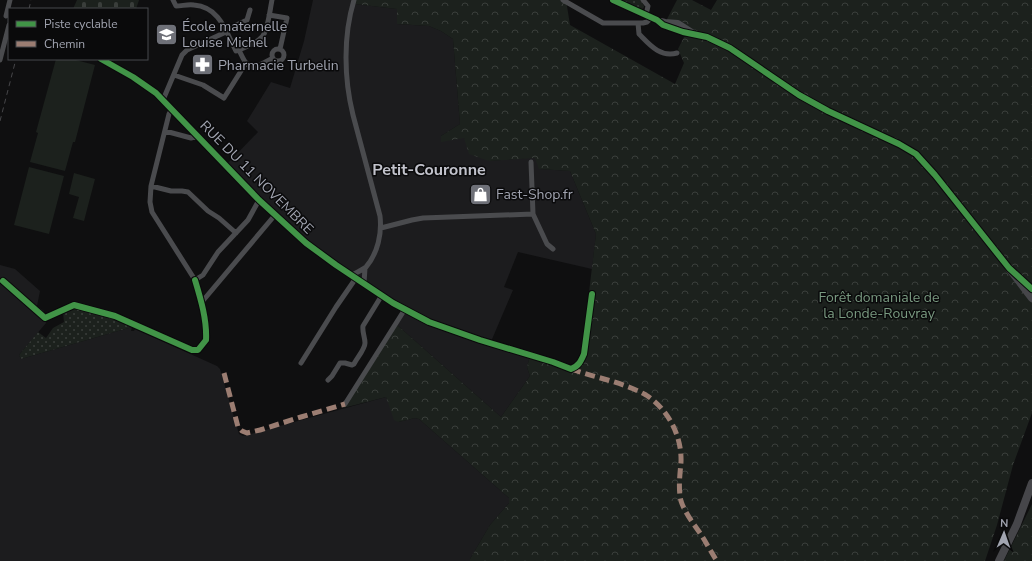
<svg xmlns="http://www.w3.org/2000/svg" width="1032" height="561" font-family="'Nunito Sans',sans-serif">
	<style>
		.built { fill: #1c1c1e }
		.green { fill: url(#green-dots) }
		.forest { fill: url(#forest-crowns) }
		.cemetery { fill: url(#cemetery-stones) }
		.pitch { fill: #1c211d }
		.lines { fill: none; stroke-linecap: round; stroke-linejoin: round }
		.minor { stroke: #4a4b4e; stroke-width: 5 }
		.tertiary { stroke: #4a4b4e; stroke-width: 6 }
		.trunk { stroke: #46464a; stroke-width: 8 }
		.rail { stroke: #464649; stroke-width: 1; stroke-dasharray: 5 4; stroke-linecap: butt }
		.quiet { stroke: #9b7d72; stroke-width: 5; stroke-dasharray: 10 5; stroke-linecap: butt }
		.cycleway-casing { stroke: #0a0a0b; stroke-width: 8 }
		.cycleway { stroke: #419447; stroke-width: 6 }
		.labels { text-anchor: middle; stroke-width: 3; stroke-linejoin: round; paint-order: stroke }
		.poi-label { font-size: 14px; fill: #a1a4b0; stroke: #0a0a0b; text-anchor: start }
		.street-label { font-size: 14px; fill: #a1a4b0; stroke: #0a0a0b }
		.park-label { font-size: 14px; fill: #799980; stroke: #0a0a0b }
		.quarter-label { font-size: 16px; font-weight: bold; fill: #c2c3cc; stroke: #0a0a0b }
	</style>
	<defs>
		<pattern id="green-dots" width="8" height="8" patternUnits="userSpaceOnUse"><rect width="8" height="8" fill="#1c211d"/><path d="M2 2h.1M6 6h.1" fill="none" stroke="#3a3e3b" stroke-width="1.8" stroke-linecap="round"/></pattern>
		<pattern id="forest-crowns" width="20" height="18" patternUnits="userSpaceOnUse"><rect width="20" height="18" fill="#1c211d"/><path d="M2 6a3 3 0 1 1 6 0M12 15a3 3 0 1 1 6 0" fill="none" stroke="#3a3e3b"/></pattern>
		<pattern id="cemetery-stones" width="16" height="16" patternUnits="userSpaceOnUse"><rect width="16" height="16" fill="#1c211d"/><path d="M2 7V4a2 2 0 0 1 4 0v3zM10 15v-3a2 2 0 0 1 4 0v3z" fill="#3a3e3b"/></pattern>
	</defs>
	<rect width="100%" height="100%" fill="#0f0f10"/>
	<!-- built -->
	<path class="built" d="M313 0H356L355 4 397 9V24L429 26 441 31 453 39 460 124 441 136 464 138 489 161 536 157 540 169 570 171 596 234 592 269 518 252 504 287 513 290 490 344 530 356 527 367 530 376 501 417 396 324 408 308 393 300 337 264 306 241 260 199 228 163 258 132 247 121 271 82 290 88 304 41Z
		M0 265 15 269 40 291 37 306 44 311 41 315 45 320 46 323 19 355 21 359 132 327 131 331H134L135 329 217 366 220 369 239 434 243 436 386 397 398 422 415 418 419 419 509 498V503L490 525 470 559V561H0Z"/>
	<!-- green -->
	<path class="green" d="M621 0H640L644 6V7L642 10Z
		M71 308 117 319 133 326 132 327 21 359 19 355 38 332 46 338 53 328 64 322 63 312Z"/>
	<!-- forest -->
	<path class="forest" d="M356 0H566L570 25 675 84 684 63 678 49 684 37 699 32 690 28 682 22 676 20 666 21 677 0H692L711 10 717 0H1032V413L1013 465 997 525 985 561H470V559L490 525 509 503V498L419 419 415 418 398 422 394 420 386 397 343 408 396 324 501 417 530 376 527 367 530 356 570 369 581 359 596 234 570 171 539 169 535 158 489 161 469 154 464 138 441 142V136L460 124 453 39 441 31 429 26 397 24V9L355 4Z
		M1032 504V561H1004Z"/>
	<!-- cemetery -->
	<path class="cemetery" d="M77 0H139L136 9H73Z"/>
	<!-- pitch -->
	<path class="pitch" d="M56 59H72L95 65 75 142H73L65 171 30 162 38 133 36 132Z
		M29 167 64 176 49 234 14 225Z
		M74 173 95 179 84 221 73 218 79 197 69 194Z"/>
	<g class="lines">
		<!-- minor -->
		<path class="minor" d="M173 0 176 6C182 6 188 4 194 5 220 7 226 32 236 51 244 48 256 44 262 37 268 31 270 9 272 0
			M563 0 603 23H643L647 22 651 18
			M643 0 648 6 646 15
			M269 15 287 18 280 49
			M6 16 10 0
			M638 23 639 34C649 44 660 58 677 53
			M226 30 247 20 250 10
			M272 55a6 6 0 1 1 12 0a6 6 0 1 1-12 0Z
			M239 50C243 58 245 65 254 68L273 58
			M101 59 133 77 156 93 259 200 306 243 336 265 393 303 429 322 480 340 553 362 571 369C579 366 581 361 584 354L592 294
			M0 60 9 25
			M174 75 203 85 224 98 246 63
			M163 100 182 55 187 50 226 32
			M172 109 169 114 151 186 150 202 152 212 195 280 203 275 218 252 248 220 259 200
			M165 131 191 138 198 136
			M531 162 533 214 547 244 553 249
			M151 186 171 191H182L188 192 208 211 219 218 236 233
			M381 228 412 220 423 218 533 214
			M352 275C356 273 362 270 366 267 378 253 382 233 380 216L353 115C344 79 343 36 354 0
			M3 281 45 318 74 305 115 316 192 350H198L206 340C207 320 201 300 195 280
			M364 283 365 268
			M201 303 275 215
			M301 363 336 307 356 278
			M328 380 332 376 340 363H345L352 365 354 364C357 358 365 349 365 343 365 337 362 332 363 326L382 295
			M345 404 405 309"/>
		<!-- tertiary -->
		<path class="tertiary" d="M613 0 657 20 663 25 683 32 707 37 730 48 799 95 828 111 899 144 916 154 935 175 983 236 1011 270
			M661 21 665 22 678 23 692 32
			M1021 279 1032 289"/>
		<!-- trunk -->
		<path class="trunk" d="M1009 268 1032 298
			M999 561 1017 524 1032 483"/>
		<!-- rail -->
		<path class="rail" d="M29 9 31 0
			M0 121 16 59"/>
		<!-- quiet -->
		<path class="quiet" d="M571 369C596 378 623 382 646 395 668 409 682 436 681 462 680 474 678 489 681 501 685 513 693 523 700 533 706 542 711 552 717 561
			M224 373 238 427 242 431 247 433 260 430 301 417 345 404"/>
		<defs>
			<path id="cycleway" d="M613 0 657 20 663 25 683 32 707 37 730 48 799 95 828 111 899 144 916 154 935 175 1009 268 1032 289
				M101 59 133 77 156 93 259 200 306 243 336 265 393 303 429 322 480 340 553 362 571 369C579 366 581 361 584 354L592 294
				M3 281 45 318 74 305 115 316 192 350H198L206 340C207 320 201 300 195 280"/>
		</defs>
		<!-- cycleway casing -->
		<use href="#cycleway" class="cycleway-casing"/>
		<!-- cycleway -->
		<use href="#cycleway" class="cycleway"/>
	</g>
	<!-- icons -->
	<defs>
		<symbol id="school-square" viewBox="-11 -11 22 22"><rect x="-9" y="-9" width="18" height="18" rx="4" fill="#6e7078" stroke="#0a0a0b"/><path d="M0-5L7-2L0 1L-7-2ZM-4 1L0 2.5L4 1V4Q0 6-4 4Z" fill="#fff"/></symbol>
		<symbol id="pharmacy-square" viewBox="-11 -11 22 22"><rect x="-9" y="-9" width="18" height="18" rx="4" fill="#6e7078" stroke="#0a0a0b"/><path d="M-2-6h4v4h4v4h-4v4h-4v-4h-4v-4h4Z" fill="#fff"/></symbol>
		<symbol id="shop-square" viewBox="-11 -11 22 22"><rect x="-9" y="-9" width="18" height="18" rx="4" fill="#6e7078" stroke="#0a0a0b"/><path d="M-5-2.5h2.3a2.7 3.5 0 0 1 5.4 0H5L5.5 6h-11ZM-1.5-2.5h3a1.5 2.3 0 0 0-3 0Z" fill="#fff"/></symbol>
	</defs>
	<g fill-rule="evenodd">
		<use href="#school-square" x="154" y="22" width="25" height="25"/>
		<use href="#pharmacy-square" x="190" y="52" width="25" height="25"/>
		<use href="#shop-square" x="468" y="182" width="25" height="25"/>
	</g>
	<g class="labels">
		<!-- poi labels -->
		<g class="poi-label">
			<text x="182" y="31">École maternelle<tspan x="182" dy="16">Louise Michel</tspan></text>
			<text x="218" y="70">Pharmacie Turbelin</text>
			<text x="496" y="199">Fast-Shop.fr</text>
		</g>
		<!-- street labels -->
		<g class="street-label">
			<text transform="translate(257 177) rotate(45)" y="5">RUE DU 11 NOVEMBRE</text>
		</g>
		<!-- park labels -->
		<g class="park-label">
			<text x="879" y="302">Forêt domaniale de<tspan x="879" dy="16">la Londe-Rouvray</tspan></text>
		</g>
		<!-- quarter labels -->
		<g class="quarter-label">
			<text x="429" y="175">Petit-Couronne</text>
		</g>
	</g>
	<!-- legend -->
	<rect x="8" y="8" width="140" height="52" fill="#0a0a0b" stroke="#46484d"/>
	<rect x="16" y="21" width="20" height="6" fill="#419447" stroke="#46484d"/>
	<text x="44" y="28" font-size="12" fill="#a1a4b0">Piste cyclable</text>
	<rect x="16" y="41" width="20" height="6" fill="#9b7d72" stroke="#46484d"/>
	<text x="44" y="48" font-size="12" fill="#a1a4b0">Chemin</text>
	<!-- north arrow -->
	<g transform="translate(1004 533) rotate(2)" stroke="#0a0a0b" stroke-width="3" paint-order="stroke">
	<path d="M0-3L7 15L0 10L-7 15Z" fill="#a1a4b0"/>
	<text y="-6" font-size="11" font-weight="bold" text-anchor="middle" fill="#a1a4b0">N</text>
	</g>
</svg>
